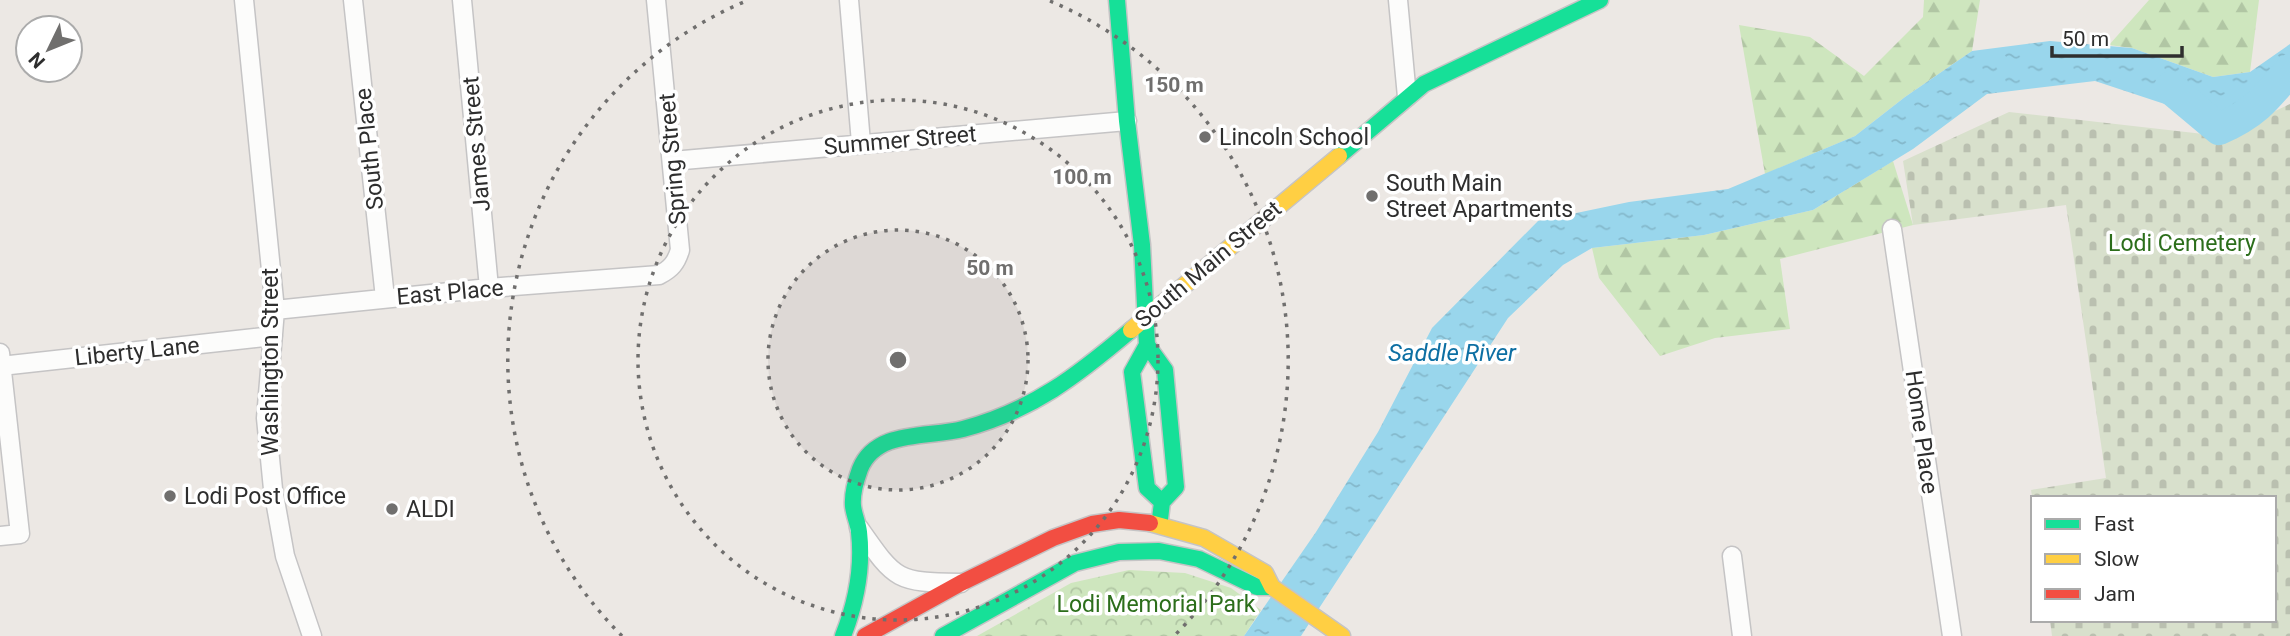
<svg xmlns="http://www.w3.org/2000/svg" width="2290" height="636" font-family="Roboto,sans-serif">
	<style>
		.forest { fill: url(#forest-firs) }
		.cemetery { fill: url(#cemetery-stones) }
		.park { fill: url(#park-crowns) }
		.water { fill: url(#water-ripples) }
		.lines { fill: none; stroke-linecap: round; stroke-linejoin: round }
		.river { stroke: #99d6ec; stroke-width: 32 }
		.street-casing { stroke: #c5c4c5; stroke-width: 21 }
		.fast-casing { stroke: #c5c4c5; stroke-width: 19 }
		.slow-casing { stroke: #c5c4c5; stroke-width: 19 }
		.jam-casing { stroke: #c5c4c5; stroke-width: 19 }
		.street { stroke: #fcfcfb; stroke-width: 18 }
		.fast { stroke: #16e098; stroke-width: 16 }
		.slow { stroke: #ffcf43; stroke-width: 16 }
		.jam { stroke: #f24e42; stroke-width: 16 }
		.ring { fill: none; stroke: #706f6e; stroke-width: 3.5; stroke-dasharray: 3.5 7 }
		.poi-dot { fill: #706f6e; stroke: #fff; stroke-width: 2.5 }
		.labels { text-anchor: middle; stroke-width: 7; stroke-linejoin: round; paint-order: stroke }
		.poi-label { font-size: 23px; fill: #2e2e2e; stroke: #fff; text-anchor: start }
		.street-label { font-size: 23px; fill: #2e2e2e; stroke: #fff }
		.park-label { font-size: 23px; fill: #2c6e1b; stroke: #fff }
		.water-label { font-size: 24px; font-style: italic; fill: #0d6fa3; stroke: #fff }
		.centre { fill: #706f6e; stroke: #fff; stroke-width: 3.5 }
		.ring-label { font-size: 21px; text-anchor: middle; font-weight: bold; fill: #706f6e; stroke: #fff; stroke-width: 7; stroke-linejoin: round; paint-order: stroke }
	</style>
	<defs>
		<pattern id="forest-firs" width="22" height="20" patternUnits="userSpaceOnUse" patternTransform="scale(1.75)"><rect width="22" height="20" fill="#cee6be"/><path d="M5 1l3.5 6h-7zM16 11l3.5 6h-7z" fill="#b1c6a4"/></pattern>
		<pattern id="cemetery-stones" width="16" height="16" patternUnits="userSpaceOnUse" patternTransform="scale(1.75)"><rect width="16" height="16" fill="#d8e0cc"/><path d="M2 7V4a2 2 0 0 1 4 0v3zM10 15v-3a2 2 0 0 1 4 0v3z" fill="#bac0b0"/></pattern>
		<pattern id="park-crowns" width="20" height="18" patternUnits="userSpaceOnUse" patternTransform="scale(1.75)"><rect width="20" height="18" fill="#cee6be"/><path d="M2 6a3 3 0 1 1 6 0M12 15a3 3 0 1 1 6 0" fill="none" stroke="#b1c6a4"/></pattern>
		<pattern id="water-ripples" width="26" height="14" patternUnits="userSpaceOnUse" patternTransform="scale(1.75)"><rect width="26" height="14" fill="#99d6ec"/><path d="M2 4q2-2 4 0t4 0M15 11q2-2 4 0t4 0" fill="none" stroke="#84b8cb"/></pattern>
	</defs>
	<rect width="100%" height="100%" fill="#ece8e4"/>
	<!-- forest -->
	<path class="forest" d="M1924 0H1980L1972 51 1905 97 1855 136 1765 174 1739 25 1810 37 1864 76 1923 17Z
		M2149 0H2259L2250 72 2213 77 2132 48 2109 45Z
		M1893 161 1913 225 1780 259 1790 329 1715 338 1660 356 1599 278 1592 248 1704 235 1813 210Z"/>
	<!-- cemetery -->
	<path class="cemetery" d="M2290 104V636H2052L2050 620H2274V498H2033V502L2031 490 2106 478 2066 205 1913 225 1903 161 2009 112 2221 136Z"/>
	<!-- park -->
	<path class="park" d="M1129 570 1185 573 1231 588 1261 610 1244 636H977L1071 583Z"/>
	<!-- water -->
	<path class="water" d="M2050 41 2132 48 2213 77 2250 72 2290 44V90L2245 116 2210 119 2095 81 1987 94 1913 149 1813 210 1704 235 1592 248 1563 265 1508 318 1301 636H1244L1316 532 1378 432 1432 328 1538 221 1629 202 1728 189 1855 136 1905 97 1972 51Z"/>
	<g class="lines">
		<!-- river -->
		<path class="river" d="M2170 88 2219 129C2254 114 2266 99 2290 70"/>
		<defs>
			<path id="street" d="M244 0 275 310 266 418 273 489 285 556 312 636
				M353 0 385 298
				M462 0 489 288
				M849 0 861 143
				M1398 0 1407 97
				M672 161 1127 121
				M1892 229 1952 636
				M275 310 489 288 659 275C671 269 676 263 680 250L656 0
				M0 353 20 534 0 536
				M1 366 273 336
				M859 528C896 581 896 582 961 583
				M1732 556 1742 636"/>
			<path id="fast" d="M1117 0 1127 121 1142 245 1147 345 1132 372 1147 488 1162 502
				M1339 156 1424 84 1600 0
				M1147 345 1165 370 1176 487 1162 502 1160 519
				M843 636C856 603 863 567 859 532 858 523 854 515 853 506 852 495 856 480 860 469 876 429 928 438 963 429 1032 411 1078 375 1131 330
				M943 636 1075 563 1119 552 1159 551 1199 559 1257 587H1272"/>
			<path id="slow" d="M1131 330 1339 156
				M1150 523 1204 538 1265 573 1272 587 1342 636"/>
			<path id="jam" d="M865 636 961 583 1053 538 1092 524 1119 520 1150 523"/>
		</defs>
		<!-- street casing -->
		<use href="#street" class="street-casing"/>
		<!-- fast casing -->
		<use href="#fast" class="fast-casing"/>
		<!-- slow casing -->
		<use href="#slow" class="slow-casing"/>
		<!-- jam casing -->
		<use href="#jam" class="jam-casing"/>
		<!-- street -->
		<use href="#street" class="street"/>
		<!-- fast -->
		<use href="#fast" class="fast"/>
		<!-- slow -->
		<use href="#slow" class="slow"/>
		<!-- jam -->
		<use href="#jam" class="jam"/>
	</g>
	<!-- distance rings -->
	<circle cx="898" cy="360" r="130" fill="#706f6e" fill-opacity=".12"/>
	<g class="ring">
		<circle cx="898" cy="360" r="130"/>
		<circle cx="898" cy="360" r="260"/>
		<path d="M622 636A390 390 0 0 1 746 1M1050 1A390 390 0 0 1 1174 636"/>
	</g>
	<!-- markers -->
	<g class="poi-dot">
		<circle cx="1205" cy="137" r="7"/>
		<circle cx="1372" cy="196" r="7"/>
		<circle cx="170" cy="496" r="7"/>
		<circle cx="392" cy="509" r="7"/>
	</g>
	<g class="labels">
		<!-- poi labels -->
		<g class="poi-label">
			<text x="1219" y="145">Lincoln School</text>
			<text x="1386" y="191">South Main<tspan x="1386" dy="26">Street Apartments</tspan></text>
			<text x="184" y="504">Lodi Post Office</text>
			<text x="406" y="517">ALDI</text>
		</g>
		<!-- street labels -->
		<g class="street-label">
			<text transform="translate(900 140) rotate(-5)" y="8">Summer Street</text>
			<text transform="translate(476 144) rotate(-95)" y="8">James Street</text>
			<text transform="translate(369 149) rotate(-96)" y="8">South Place</text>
			<text transform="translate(672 159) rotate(-95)" y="8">Spring Street</text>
			<text transform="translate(1208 264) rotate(-40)" y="8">South Main Street</text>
			<text transform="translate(450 292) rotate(-5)" y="8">East Place</text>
			<text transform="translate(137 351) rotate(-6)" y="8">Liberty Lane</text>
			<text transform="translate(270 362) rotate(-90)" y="8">Washington Street</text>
			<text transform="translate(1922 432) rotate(82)" y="8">Home Place</text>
		</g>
		<!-- park labels -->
		<g class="park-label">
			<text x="2182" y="251">Lodi Cemetery</text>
			<text x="1156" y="612">Lodi Memorial Park</text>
		</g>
		<!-- water labels -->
		<g class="water-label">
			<text x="1452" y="361">Saddle River</text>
		</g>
	</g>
	<circle cx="898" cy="360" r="10" class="centre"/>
	<g class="ring-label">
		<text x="1174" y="92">150 m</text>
		<text x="1082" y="184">100 m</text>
		<text x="990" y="275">50 m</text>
	</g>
	<!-- legend -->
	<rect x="2031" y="496" width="245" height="126" fill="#ffffff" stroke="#ababab" stroke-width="2"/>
	<rect x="2045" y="519" width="35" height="10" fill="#16e098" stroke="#ababab" stroke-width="2"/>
	<text x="2094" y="531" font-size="21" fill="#2e2e2e">Fast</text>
	<rect x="2045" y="554" width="35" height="10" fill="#ffcf43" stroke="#ababab" stroke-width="2"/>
	<text x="2094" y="566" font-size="21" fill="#2e2e2e">Slow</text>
	<rect x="2045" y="589" width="35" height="10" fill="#f24e42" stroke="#ababab" stroke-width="2"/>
	<text x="2094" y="601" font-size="21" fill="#2e2e2e">Jam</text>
	<!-- north arrow -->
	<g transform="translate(49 49) rotate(227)"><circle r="33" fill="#ffffff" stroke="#ababab" stroke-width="2"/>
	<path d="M0-5L12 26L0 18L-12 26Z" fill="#706f6e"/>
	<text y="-10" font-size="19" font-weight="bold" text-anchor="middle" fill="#2e2e2e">N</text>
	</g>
	<!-- scale -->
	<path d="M2052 46v10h130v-10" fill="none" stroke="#2e2e2e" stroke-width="3.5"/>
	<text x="2062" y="46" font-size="21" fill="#2e2e2e" stroke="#ffffff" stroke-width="5" paint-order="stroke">50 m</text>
</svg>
